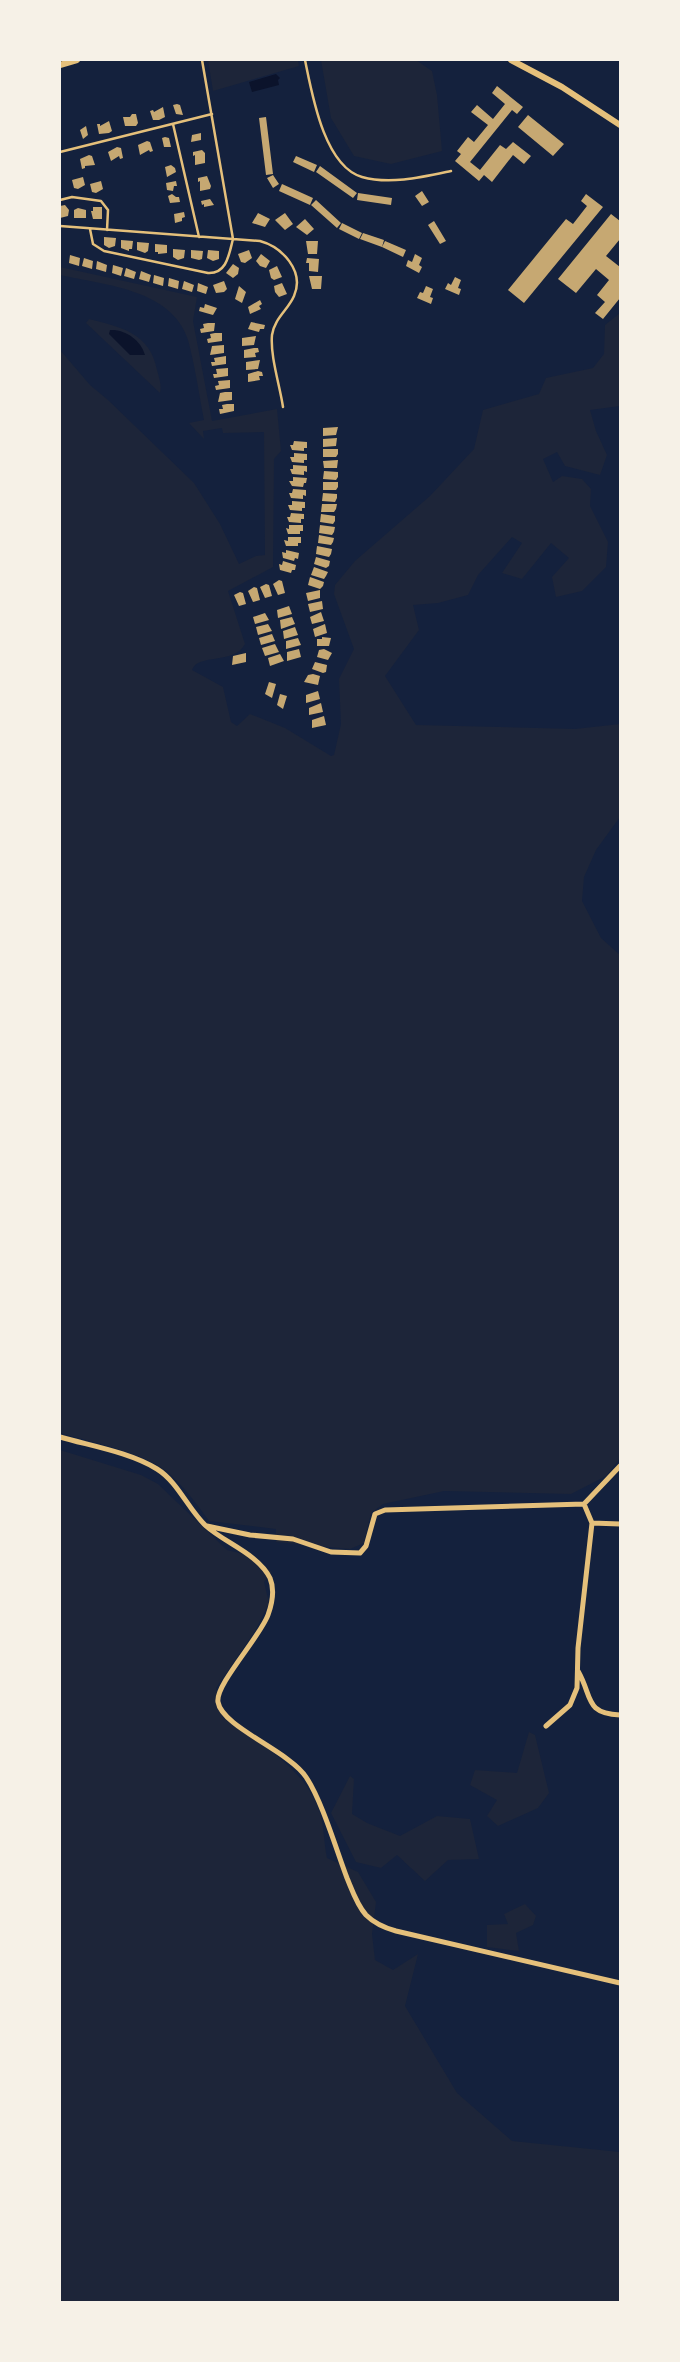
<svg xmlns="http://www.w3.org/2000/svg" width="680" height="2362" font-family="Karla,sans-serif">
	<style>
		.green { fill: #1d2539 }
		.water { fill: #0b132b }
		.building { fill: #c6a872 }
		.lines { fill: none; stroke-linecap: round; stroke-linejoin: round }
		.service { stroke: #e5c07b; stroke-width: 2.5 }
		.minor { stroke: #e5c07b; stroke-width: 5 }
		.tertiary { stroke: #e5c07b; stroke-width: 6 }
	</style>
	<rect width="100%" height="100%" fill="#14213d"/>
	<!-- green -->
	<path class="green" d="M208 60H298L299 66 213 91Z
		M321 60H416L432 71 437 95 442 151 391 164 354 156 331 118Z
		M60 267 197 297 193 321 212 421 277 409 281 451 274 459 273 567 228 591 245 644C234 665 198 653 192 670L223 687 231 722 237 726 250 714 285 728 331 756 334 755 341 724 339 679 354 649 334 594 335 585 355 561 430 496 474 449 483 410 539 394 546 378 593 368 604 354 605 325 620 313V406L590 410 596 431 607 455 600 475 565 466 557 452 543 459 553 482 562 476 582 479 591 489 590 506 608 542 606 567 582 591 556 597 552 577 569 558 551 543 522 579 502 573 522 543 512 537 478 575 468 595 438 603 413 605 419 630 385 676 416 725 575 729 620 724V817L596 850 584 877 582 901 601 938 620 955V1458L606 1476 571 1494 444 1491 383 1504 371 1513 364 1543 350 1549 276 1542V1529L209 1521C196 1503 183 1485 166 1471 144 1453 88 1441 60 1433V350L90 385 108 400 194 483 220 524 239 564 256 556 265 555 264 432 223 433 222 428 203 431 204 439 189 423 204 420C199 394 195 366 188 340 172 289 104 285 60 275Z
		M89 319C121 327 150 333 157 370 159 377 162 386 160 393L86 323Z
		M60 1450 141 1475 158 1484 227 1550 252 1556 272 1572 264 1582 269 1603 255 1631 216 1688 223 1718C260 1744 305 1767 320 1813 324 1826 324 1844 327 1858L358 1872 376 1902 372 1934 375 1960 393 1970 418 1954 405 2006 457 2093 512 2141 620 2152V2302H60Z
		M529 1732 535 1735 549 1793 538 1808 498 1826 487 1816 497 1800 470 1785 475 1770 517 1773Z
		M350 1776 354 1779 352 1814 367 1823 400 1836 437 1816 470 1819 479 1859 448 1860 425 1881 397 1855 381 1868 356 1862 331 1813Z
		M525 1904 536 1916 533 1925 516 1933 519 1951 487 1947V1925L508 1924 504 1914Z"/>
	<!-- water -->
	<path class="water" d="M276 74 280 78 278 80 279 85 252 92 249 82Z
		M110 330C125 329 141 340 145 355H130L109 334Z"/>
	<!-- building -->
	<path class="building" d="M497 86 523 107 517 114 512 110 470 162 480 170 500 145 506 149 513 142 531 156 524 164 513 155 492 182 484 175 479 181 455 161 461 154 457 151 468 137 474 142 488 125 471 112 477 105 493 119 505 104 492 93Z
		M177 104 180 105 183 115 176 114 173 105Z
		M163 107 165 117 159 120H153L150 111 153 110 154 112Z
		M132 114H136L138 123 136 126H125L123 117H130Z
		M528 115 564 144 553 156 518 127Z
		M266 117 273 174 266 175 259 118Z
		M109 121 112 131 109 133 99 134 97 124H100V126Z
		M86 126 88 135 83 139 80 130Z
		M201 133V140L191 142 192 135Z
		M165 137 169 138 171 147H164L162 138Z
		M147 141 150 142 153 151 150 152 149 150 140 155 138 145Z
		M117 147 121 148 123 158 120 159 119 156 111 161 108 152Z
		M202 150 205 153V163L195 165V155L193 156V152Z
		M89 155 92 156 95 165 85 166V168L82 169 80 159Z
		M296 156 317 165 314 172 293 162Z
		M171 165 175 168 176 172 167 177 165 167Z
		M320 166 357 193 353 198 316 172Z
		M273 175 279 184 273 188 267 178Z
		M207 176 211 186 210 189 200 191V181L198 182V178Z
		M83 177 85 185 78 189 74 188 72 180Z
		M101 181 103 189 96 193 92 192 90 184Z
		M176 181 177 186H174L173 191 167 190 166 183Z
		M282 184 313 198 310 205 279 191Z
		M422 191 429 202 422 206 415 196Z
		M358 193 392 198 391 205 357 200Z
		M172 194 176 197H179L180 202 170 203 168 196Z
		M586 194 603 207 524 303 508 290 566 219 573 224 587 206 581 201Z
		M210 199 214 205 204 207V204L202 205 201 201Z
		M316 200 341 223 337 228 311 205Z
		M65 205 69 210 68 216 60 218V206Z
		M93 207H102V219H93L91 211H93Z
		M78 208 86 210V218H74V210Z
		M184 212 185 217 182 218V221L175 223 174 214Z
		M258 213 270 219 265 227 252 223Z
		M285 213 293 224 285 230 275 220Z
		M611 214 620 221V239L606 256 620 267V298L603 319 595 313 605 302 597 295 609 280 596 269 576 293 558 279Z
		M305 219 314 229 307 235 296 227Z
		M434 221 446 241 440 244 428 225Z
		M342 223 362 233 359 239 339 229Z
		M363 233 384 240 382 247 360 239Z
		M104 237 116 238 115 246 109 248 104 245Z
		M121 240 133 241 132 249H129V251L121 248Z
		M306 241H318L317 254H308Z
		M385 241 406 250 403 257 382 247Z
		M137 242 149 243 148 251 145 253 137 250Z
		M155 244 167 245V253L158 254V252H155Z
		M173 249 185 250 184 258 178 260 173 257Z
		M191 250 203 251 202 259 199 260 191 258Z
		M208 250 219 251V259L213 261 207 258Z
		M249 250 252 258 245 263 241 262 238 254Z
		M261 254 270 261 266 268 260 266 256 261Z
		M415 254 422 258 419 265 422 267 419 273 406 266 408 260 412 262Z
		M70 255 80 258 79 266 69 263Z
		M84 258 93 261 92 269 82 266Z
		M307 258 319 259 318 272 309 271V263H306Z
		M97 261 107 265 106 272 96 269Z
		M233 264 239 268 238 274 233 278 226 273Z
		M113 265 123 268 121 276 112 273Z
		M277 266 282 277 274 280 271 278 269 270Z
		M126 268 136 272 134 279 124 276Z
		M141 271 151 275 149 282 139 279Z
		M154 275 164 278 163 286 153 283Z
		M309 276H322L321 289H312Z
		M455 277 461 280 458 288 461 289 459 295 445 289 448 283 451 285Z
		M169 278 179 281 178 289 168 286Z
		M184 281 194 285 192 292 182 289Z
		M224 281 227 289 224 292 216 293 213 285Z
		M198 283 208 287 206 294 197 291Z
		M282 283 287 294 279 297 275 292 274 286Z
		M239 286 246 292 242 303 235 299Z
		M426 286 433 289 430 297 433 298 431 304 417 298 420 292 423 293Z
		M260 300 262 304 259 306 261 309 250 314 248 307Z
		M205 304 217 308 213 315 199 311 200 307 204 308Z
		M251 322 265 325 264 329H260L259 332 248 329Z
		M208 323H215L214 331 201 333 200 329 204 328 203 324Z
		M215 333H222V341L208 343 207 339 211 338 210 334Z
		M256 336 254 345 242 346V338Z
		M224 345V353L210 355 212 346Z
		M254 348H258L259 352 255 353 256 357 244 358V350Z
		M226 356V364L212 366 211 362H215L214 358Z
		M260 360 258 369 246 370V362Z
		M228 368V376L214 378 213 374H217L216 369Z
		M258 371 262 372 263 376H259L260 380 248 382V374Z
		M230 380V388L216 390 215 386 219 385 218 381Z
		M225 392H232V400L218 402 220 393Z
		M227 404H234V411L220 414 219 409H223L222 405Z
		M338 427 336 435 323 436V428Z
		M337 438 336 446 323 447V439Z
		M294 441 307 442V448H304V451L292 450 290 445H293Z
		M323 449H338V454L336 457H323Z
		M294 453 307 454V460H304V463L292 462 290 457H294Z
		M338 460 337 468H324L323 461Z
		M293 465 307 466V472L304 471V475L292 474 290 469H293Z
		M324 471 338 472V477L336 480 323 479Z
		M293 477 307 478 306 483H304L303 487 292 486 289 481H293Z
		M323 482H338V487L336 490H323Z
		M293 489 306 490V496L303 495V499L291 498 289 493H292Z
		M323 493 337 494V498L335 502 322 501Z
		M292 501 305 502V508H302V511L290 510 288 505H292Z
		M322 504H337L336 509 334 512H321Z
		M291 513 304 514V519H301V523L289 522 287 517H290Z
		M321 514 335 516V521L333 524 320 522Z
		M289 525H303V531H300V534H288L286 528 289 529Z
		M320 525 335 527 334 532 332 535 319 533Z
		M319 535 334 538 333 542 331 545 318 543Z
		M288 537H301V543H298V546H286L284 540 288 541Z
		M317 546 332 549 331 554 329 557 316 554Z
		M286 550 299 553 298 559 295 558 294 561 283 558 282 552 286 553Z
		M316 557 330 561 329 566 326 568 314 564Z
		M283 561 296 565 295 570H292L291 573 280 570 279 564 282 565Z
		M314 567 328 572 326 576 324 579 311 575Z
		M310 577 324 582 323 586 320 589 308 585Z
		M279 580 282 581 285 593 278 595 273 584Z
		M266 584 269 585 272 596 265 598 260 587Z
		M254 587 257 588 260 600 253 602 248 591Z
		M320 590V598L308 601 306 593Z
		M240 592 243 593 246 604 239 606 234 595Z
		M322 601 323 609 310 612 308 604Z
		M289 606 292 614 278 618 277 610Z
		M321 612 324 621 312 624 310 617Z
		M265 613 269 620 255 624 253 617Z
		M292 617 295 624 281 629 280 620Z
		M268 624 272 631 258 635 256 627Z
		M325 624 327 633 315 637 313 629Z
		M295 627 298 635 284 639 283 631Z
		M272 634 275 641 261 645 259 638Z
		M322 637 331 638 329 646H317V639H322Z
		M298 638 301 645 286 649V641Z
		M275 644 279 652 265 656 262 648Z
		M299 649 301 657 287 661V652Z
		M324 649 332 653 328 660 317 657 319 650Z
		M246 653V662L232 665 233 656Z
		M280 654 284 661 270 666 268 658Z
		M315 662 327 665 326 672 323 673 312 669Z
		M313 674 320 676 318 685 304 682 308 675Z
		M269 682 276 684 272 698 265 694Z
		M318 691 320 699 306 703V695Z
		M280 694 287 696 283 709 277 705Z
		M321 703 323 712 309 715V708Z
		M324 716 326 725 312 728V720Z"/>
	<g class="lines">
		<!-- service -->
		<path class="service" d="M305 60C312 94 324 166 362 177 390 185 423 177 451 171
			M173 124 199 237
			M60 152 212 114
			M60 200 72 197 101 201 108 210 107 230
			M60 226 260 241C282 247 305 271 294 296 288 310 274 319 272 335 270 356 280 386 283 407
			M90 229 93 244 104 251 208 273C227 274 229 254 233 239L202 60"/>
		<!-- minor -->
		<path class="minor" d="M60 1437C91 1446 129 1452 157 1469 178 1482 188 1509 206 1526 225 1543 258 1554 270 1578 275 1590 272 1604 268 1615 260 1637 215 1685 218 1702 222 1727 289 1751 306 1777 322 1801 336 1849 347 1878 352 1890 357 1905 366 1915 374 1923 385 1928 396 1931L620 1983
			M592 1523 620 1524
			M207 1526 250 1535 293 1539 331 1552 360 1553 366 1546 375 1514 385 1510 584 1504 620 1466
			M578 1671C593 1697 584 1713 620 1715
			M546 1726 570 1705 577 1688 578 1648 592 1523 584 1504"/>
		<!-- tertiary -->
		<path class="tertiary" d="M511 60 562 87 620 125
			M60 65 77 60"/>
	</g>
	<!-- border -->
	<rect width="680" height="2362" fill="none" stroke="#f6f1e7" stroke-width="122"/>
</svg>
